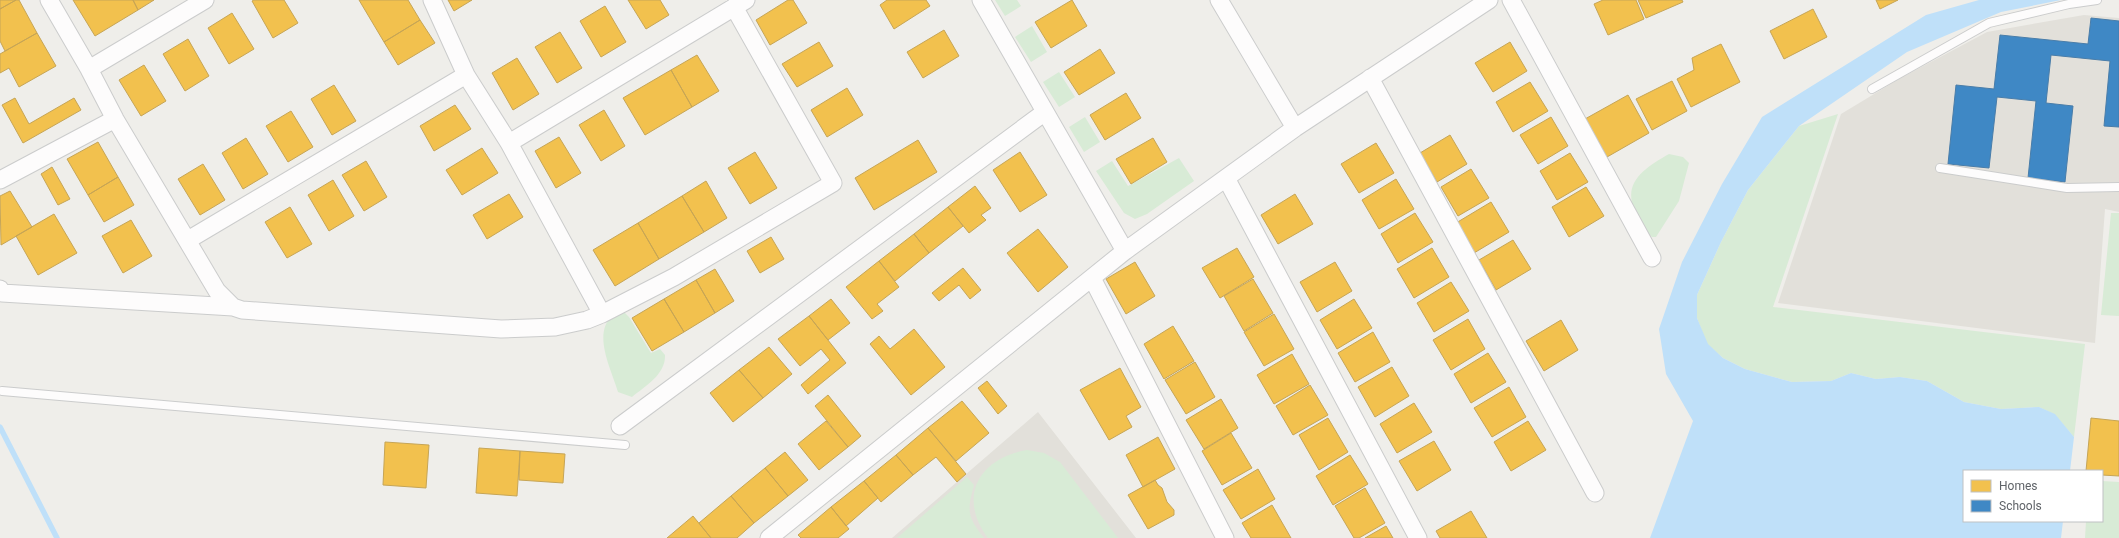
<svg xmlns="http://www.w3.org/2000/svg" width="2119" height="538" font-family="Roboto,sans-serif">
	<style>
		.education { fill: #e2e0da }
		.green { fill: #d8ebd6 }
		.water { fill: #bfe0f9 }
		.homes { fill: #f2c14e; stroke: #c6a556 }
		.schools { fill: #3f88c5; stroke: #497da9 }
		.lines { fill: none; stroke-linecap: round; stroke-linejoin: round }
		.stream { stroke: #bfe0f9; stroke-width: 5.5 }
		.lane-casing { stroke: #cbcccc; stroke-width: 10 }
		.street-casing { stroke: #cbcccc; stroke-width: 19 }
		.lane { stroke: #fdfcfc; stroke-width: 8 }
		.street { stroke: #fdfcfc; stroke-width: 17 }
	</style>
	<rect width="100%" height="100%" fill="#efeeea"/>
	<!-- education -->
	<path class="education" d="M2084 15 2119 18V212L2105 209 2095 343 1778 303 1841 114 1899 79 1987 32Z
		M1038 412 1136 538H892L1023 425Z"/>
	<!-- green -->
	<path class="green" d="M995 0H1017L1021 6 1005 16Z
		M1032 26 1047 52 1031 62 1015 37Z
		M1059 72 1075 97 1059 107 1043 82Z
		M1838 114 1773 307 2085 344 2074 437 2055 415 2039 407 2001 409 1964 402 1927 381 1900 377 1876 379 1851 373 1831 381 1792 382 1745 369 1723 358 1707 344 1697 318V295L1721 242 1748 190 1799 126Z
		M1085 117 1100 142 1084 152 1069 127Z
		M1669 154 1683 157 1689 163 1679 201 1656 237H1652C1645 232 1642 224 1638 217 1619 184 1643 169 1669 154Z
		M1179 158 1194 181 1147 214 1135 219 1124 213 1096 171 1112 161 1128 186Z
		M2111 213H2119V316L2101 315Z
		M623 311 629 317 651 353 660 349 665 355C666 374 646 386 632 397L618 392C612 371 592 334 612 316 614 313 619 312 623 311Z
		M1027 450 1044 453 1060 462 1118 538H988C957 497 979 458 1027 450Z
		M967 477 974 485C967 511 967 516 984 538H897Z
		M2102 481 2119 482V538H2085L2086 521H2102Z"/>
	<!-- water -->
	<path class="water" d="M1979 0H2061L2001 12 1907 52 1799 126 1748 190 1721 242 1697 295V318L1708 344 1723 358 1745 369 1792 382 1831 381 1851 373 1876 379 1900 377 1927 381 1964 402 2001 409 2039 407 2055 414 2074 437 2070 471H1964V521H2063L2061 538H1650L1693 421 1666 374 1659 329 1682 262 1722 184 1762 117 1926 15Z"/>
	<!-- homes -->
	<path class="homes" d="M0 0H16L0 9Z
		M16 0H19L37 33 5 51 0 41V9Z
		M73 0H133L138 10 95 36Z
		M133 0H154L138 10Z
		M254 0H284L298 23 273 38 252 1Z
		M359 0H408L420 20 384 42Z
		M448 0H472L454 11Z
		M628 0H660L669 15 646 29Z
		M788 0H793L807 23 770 45 756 20Z
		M887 0H926L930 6 894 29 880 5Z
		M1072 0 1087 26 1051 48 1035 22Z
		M1603 0H1636L1644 19 1608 35 1594 4Z
		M1638 0H1682L1683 2 1646 18Z
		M1876 0H1898L1880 9Z
		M605 6 626 42 601 57 580 21Z
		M1813 9 1827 37 1784 59 1770 31Z
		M232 13 254 49 229 64 208 28Z
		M420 20 435 43 398 65 384 42Z
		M944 30 959 56 923 78 907 52Z
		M560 32 582 68 557 83 535 47Z
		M37 33 56 66 19 87 9 68 0 73V54Z
		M188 39 209 76 185 91 163 54Z
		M819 42 833 66 797 87 782 64Z
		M1510 42 1527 71 1493 92 1475 63Z
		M1721 44 1740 82 1691 107 1677 79 1694 70 1692 58Z
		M1100 49 1115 73 1079 95 1064 72Z
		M697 55 719 91 692 107 671 70Z
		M517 58 539 94 513 110 492 73Z
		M144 65 166 101 141 116 119 80Z
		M671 70 692 107 645 135 623 98Z
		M1672 81 1687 111 1652 130 1636 99Z
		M1530 82 1548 111 1513 132 1496 102Z
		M334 85 356 121 332 135 311 99Z
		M847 88 863 115 827 137 811 110Z
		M1126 93 1141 118 1105 140 1090 115Z
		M1628 95 1649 133 1607 157 1585 119Z
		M15 98 29 124 74 98 81 110 23 143 2 105Z
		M455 105 471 129 434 151 420 126Z
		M604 110 625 146 601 161 579 125Z
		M291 111 313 147 288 162 266 126Z
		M1551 117 1568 146 1538 164 1520 135Z
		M1450 135 1467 164 1437 182 1420 153Z
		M559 137 581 173 556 188 535 151Z
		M246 138 268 174 243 189 222 153Z
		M1153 138 1167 162 1131 184 1116 159Z
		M918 140 937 172 874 210 855 178Z
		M98 142 118 177 88 195 67 159Z
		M1376 143 1394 173 1359 193 1341 164Z
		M482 148 498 173 462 195 446 170Z
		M755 152 777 188 750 204 728 168Z
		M1020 152 1047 195 1020 212 993 170Z
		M1570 153 1588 182 1557 200 1540 171Z
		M366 161 387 197 364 211 342 175Z
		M203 164 225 200 200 215 178 179Z
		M52 167 70 199 58 205 41 174Z
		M1471 169 1489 198 1458 216 1441 187Z
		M118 177 134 205 104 222 88 195Z
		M1396 179 1414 209 1379 229 1362 200Z
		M333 180 354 216 329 231 308 195Z
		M706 181 727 218 704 232 682 196Z
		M975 186 991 208 981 215 986 220 969 233 948 207Z
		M1586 187 1604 216 1569 237 1552 207Z
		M10 191 32 227 1 245 0 196Z
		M509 194 523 217 487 239 473 215Z
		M1295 194 1313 224 1278 244 1261 215Z
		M682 196 704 232 659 259 638 223Z
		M1491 202 1509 232 1474 253 1456 223Z
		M290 207 312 244 287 258 265 222Z
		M948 207 963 226 929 253 914 234Z
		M1415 213 1433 242 1398 263 1381 234Z
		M54 214 77 253 38 275 16 236Z
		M131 220 152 256 123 273 102 236Z
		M638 223 659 259 615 286 593 250Z
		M1038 229 1068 267 1038 292 1007 253Z
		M914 234 929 253 895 281 879 261Z
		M771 237 784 259 760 273 747 251Z
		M1513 240 1531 269 1496 290 1479 260Z
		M1237 248 1254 277 1220 298 1202 268Z
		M1432 248 1449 277 1414 298 1397 269Z
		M879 261 899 287 877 304 883 311 872 319 846 287Z
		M1135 262 1155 296 1126 314 1106 279Z
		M1335 262 1352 291 1317 312 1300 282Z
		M963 268 981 290 970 299 959 285 939 301 932 293Z
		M715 269 734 301 715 313 696 280Z
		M1253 279 1273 313 1244 331 1224 296Z
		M696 280 715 313 684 332 664 299Z
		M1451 282 1469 311 1434 332 1417 303Z
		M664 299 684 332 652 351 632 318Z
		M831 299 850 323 828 340 809 316Z
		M1354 299 1372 328 1337 349 1320 320Z
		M1274 314 1294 349 1264 366 1244 332Z
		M809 316 846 363 808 394 801 385 830 360 821 349 800 366 778 339Z
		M1468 319 1485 349 1451 370 1433 340Z
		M1561 320 1578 350 1544 371 1526 341Z
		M1173 326 1194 361 1164 379 1144 344Z
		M914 329 945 367 911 395 870 344 879 336 890 349Z
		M1373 332 1390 362 1355 382 1338 353Z
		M769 347 792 374 763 398 739 370Z
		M1488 353 1506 382 1471 403 1454 374Z
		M1292 354 1309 384 1274 404 1257 375Z
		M1195 362 1215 397 1186 414 1165 380Z
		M1392 367 1409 396 1375 417 1358 387Z
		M1120 368 1141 407 1126 416 1132 427 1109 440 1080 390Z
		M739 370 763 398 733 422 710 393Z
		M987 381 1007 406 998 414 978 388Z
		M1310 385 1328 415 1293 435 1276 406Z
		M1509 387 1526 417 1492 437 1474 408Z
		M828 395 861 436 848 447 815 406Z
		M1221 399 1238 428 1204 449 1186 420Z
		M962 401 989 433 956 461 928 428Z
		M1414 403 1432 432 1397 453 1380 424Z
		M1328 418 1348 452 1319 470 1299 435Z
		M2091 418 2119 421V476L2102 475V471H2086Z
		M826 421 848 447 819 470 798 444Z
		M1528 421 1546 450 1511 471 1494 442Z
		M928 428 966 474 957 482 936 457 913 475 896 455Z
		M1231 433 1252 468 1222 485 1202 451Z
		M1158 437 1175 469 1143 487 1126 455Z
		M1434 441 1451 470 1417 491 1399 461Z
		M385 442 429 445 426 488 383 485Z
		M479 448 520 451 517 496 476 493Z
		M520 451 565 454 563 483 519 480Z
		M785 452 808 480 788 496 765 468Z
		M896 455 913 475 881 502 864 481Z
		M1350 455 1368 484 1333 505 1316 476Z
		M765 468 788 496 754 523 731 496Z
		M1258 469 1275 499 1241 519 1223 490Z
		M1155 480 1158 485 1162 488 1167 502 1174 510V515L1148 529 1128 495Z
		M864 481 878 498 846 526 831 507Z
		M1365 488 1385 523 1359 538H1354L1335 506Z
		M731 496 754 523 737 538H711L699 523Z
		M1272 505 1291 538H1251L1242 523Z
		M831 507 849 529 838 538H801L798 535Z
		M1471 511 1487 538H1440L1436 531Z
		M693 516 711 538H667Z
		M1386 526 1393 538H1365Z"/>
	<!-- schools -->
	<path class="schools" d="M2091 18 2119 21V127L2104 126 2110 61 2051 55 2046 103 2073 106 2065 182 2028 178 2036 101 1997 97 1989 168 1948 164 1956 85 1994 89 2000 35 2088 44Z"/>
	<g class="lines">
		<!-- stream -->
		<path class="stream" d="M0 427 57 538"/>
		<defs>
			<path id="lane" d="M1872 89 1989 23 2069 4 2097 0
				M1940 168 2067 188 2119 187
				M2 391 625 445"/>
			<path id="street" d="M49 0 89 69 115 119 217 291 233 307 242 310 501 329 555 327 587 320 602 314 674 277 833 183 734 7
				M432 0 466 75 509 143 602 314
				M981 0 1125 251
				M1219 0 1295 128
				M1511 0 1652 258
				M89 69 205 0
				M1370 78 1595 493
				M509 143 746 0
				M1226 178 1418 538
				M0 180 115 119
				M188 240 466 75
				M1092 278 1225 538
				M0 289 2 293 233 307
				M620 426 1045 112
				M769 538 1125 251 1295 128 1489 0"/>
		</defs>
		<!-- lane casing -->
		<use href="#lane" class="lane-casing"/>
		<!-- street casing -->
		<use href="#street" class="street-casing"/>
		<!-- lane -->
		<use href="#lane" class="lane"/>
		<!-- street -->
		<use href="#street" class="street"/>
	</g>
	<!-- legend -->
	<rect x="1963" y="470" width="140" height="52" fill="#ffffff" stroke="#bfc1c3"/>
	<rect x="1971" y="480" width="20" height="12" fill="#f2c14e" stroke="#bfc1c3"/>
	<text x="1999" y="490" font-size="12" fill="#5f6368">Homes</text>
	<rect x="1971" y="500" width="20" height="12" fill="#3f88c5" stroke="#bfc1c3"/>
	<text x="1999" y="510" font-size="12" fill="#5f6368">Schools</text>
</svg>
